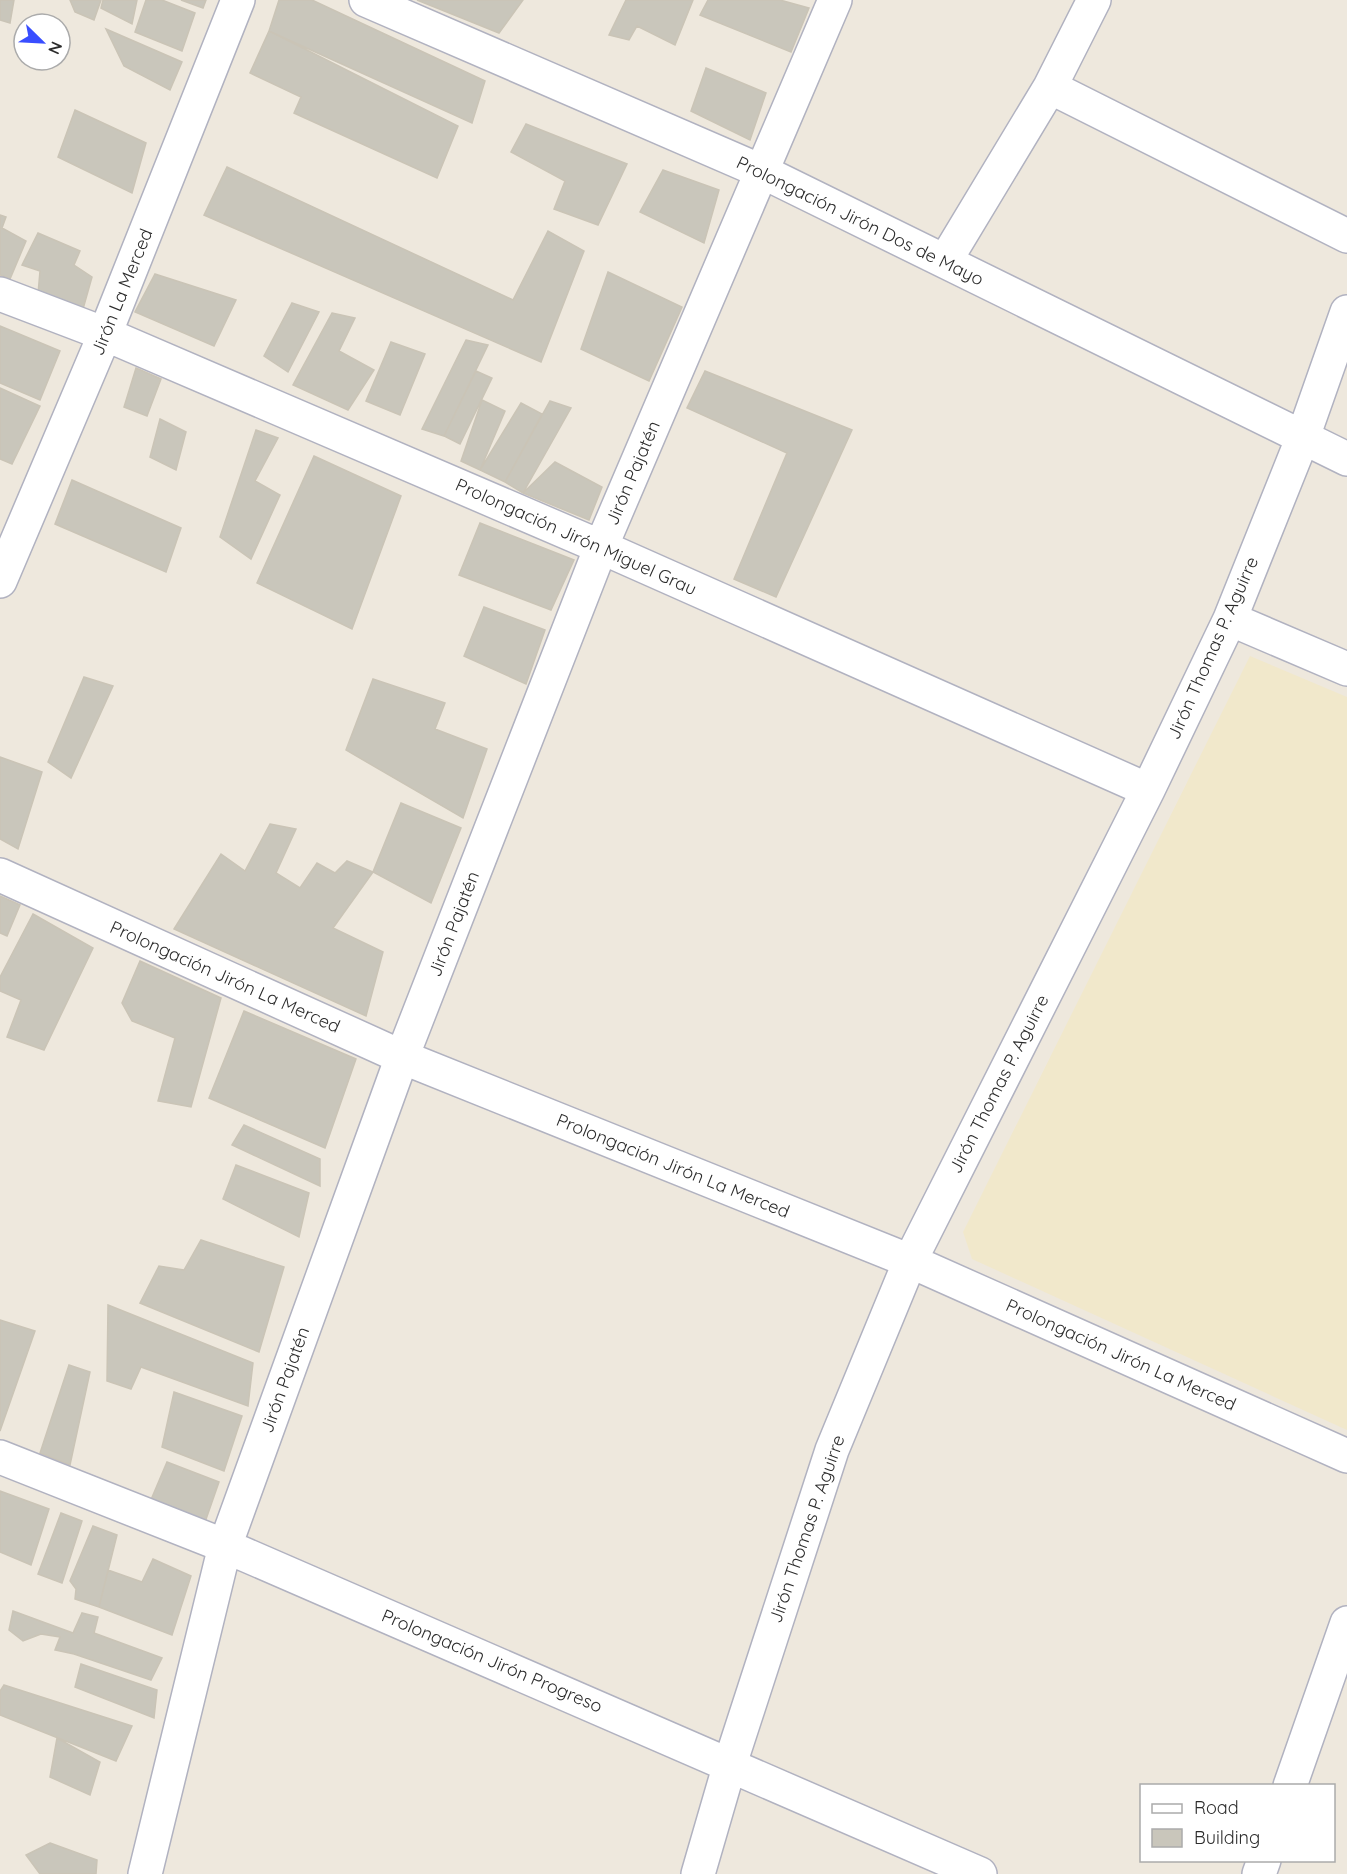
<svg xmlns="http://www.w3.org/2000/svg" width="1347" height="1874" font-family="Quicksand,sans-serif">
	<style>
		.education { fill: #f1e8cb }
		.building { fill: #c9c6bb; stroke: #cac4b6; stroke-width: 1.5 }
		.lines { fill: none; stroke-linecap: round; stroke-linejoin: round }
		.street-casing { stroke: #b1b2c0; stroke-width: 36 }
		.street { stroke: #fff; stroke-width: 33 }
		.labels { text-anchor: middle; stroke-width: 4.5; stroke-linejoin: round; paint-order: stroke }
		.street-label { font-size: 18px; fill: #2c2c2c; stroke: #fff }
	</style>
	<rect width="100%" height="100%" fill="#eee8dd"/>
	<!-- education -->
	<path class="education" d="M1250 656 1347 697V1430L972 1259 963 1232Z"/>
	<!-- building -->
	<path class="building" d="M0 0H14L10 23 0 20Z
		M70 0H101L94 20 75 12Z
		M103 0H137L132 24 101 8Z
		M146 0H162L195 13 182 51 135 32Z
		M181 0H206L203 8Z
		M279 0H312L485 81 472 123 269 31Z
		M417 0H523L499 33Z
		M626 0H693L675 45 637 26 629 40 609 35Z
		M708 0H780L809 8 791 52 700 15Z
		M106 29 182 62 170 90 124 66Z
		M269 31 458 126 437 178 294 113 301 97 250 73Z
		M706 68 766 93 750 140 691 111Z
		M75 110 146 143 132 193 58 157Z
		M526 124 627 164 598 225 554 209 565 181 511 152Z
		M227 167 513 300 548 231 584 251 541 362 204 215Z
		M663 170 719 190 704 243 640 212Z
		M0 215 6 217 2 228 26 241 10 279 0 275Z
		M38 233 80 251 74 265 92 277 83 309 38 294 40 271 22 265Z
		M608 272 682 307 649 381 581 349Z
		M155 274 236 300 214 346 135 312Z
		M292 303 319 312 288 372 264 356Z
		M332 313 355 318 339 351 374 370 348 410 293 385Z
		M0 326 60 351 40 400 0 383Z
		M466 340 488 345 444 436 422 429Z
		M391 342 425 354 400 415 366 401Z
		M136 368 161 379 147 416 124 407Z
		M476 371 492 378 460 444 444 436Z
		M705 371 852 430 776 597 734 579 787 453 687 408Z
		M0 388 40 406 12 464 0 459Z
		M482 400 505 411 480 470 461 461Z
		M550 401 571 408 523 493 505 482Z
		M521 403 542 414 505 482 480 470Z
		M160 419 186 432 176 470 150 457Z
		M256 430 278 438 255 481 280 495 251 559 220 537Z
		M314 456 401 496 352 629 257 583Z
		M555 462 602 487 589 520 523 493Z
		M72 480 181 528 166 572 55 524Z
		M480 523 574 560 551 610 459 575Z
		M484 607 545 630 526 684 464 656Z
		M84 677 113 686 71 778 48 762Z
		M373 679 445 703 435 729 487 749 463 818 346 750Z
		M0 757 42 772 18 849 0 839Z
		M401 803 461 828 431 903 373 872Z
		M270 824 296 829 276 873 300 888 317 863 335 873 347 861 373 872 333 928 383 952 366 1016 174 929 221 854 245 871Z
		M0 896 20 905 7 936 0 933Z
		M33 914 93 948 44 1050 7 1037 21 1000 0 991V977Z
		M140 961 221 998 191 1107 158 1101 175 1038 132 1021 122 1003Z
		M244 1011 356 1059 325 1148 209 1098Z
		M244 1125 320 1159V1186L232 1145Z
		M236 1165 309 1193 299 1237 223 1199Z
		M201 1240 284 1267 259 1352 140 1303 159 1266 184 1270Z
		M108 1305 253 1363 248 1406 141 1367 131 1389 107 1381Z
		M0 1320 35 1331 0 1431Z
		M69 1365 90 1372 70 1465 40 1453Z
		M174 1392 242 1416 224 1471 162 1447Z
		M167 1462 219 1482 204 1525 150 1502Z
		M0 1491 49 1509 31 1565 0 1552Z
		M61 1513 82 1521 62 1583 38 1574Z
		M93 1526 117 1535 99 1607 75 1599 76 1589 70 1581Z
		M153 1559 191 1576 172 1635 99 1607 108 1570 142 1582Z
		M13 1611 73 1633 82 1613 98 1617 94 1633 162 1658 151 1680 74 1654 55 1650 60 1637 41 1634 23 1641 9 1630Z
		M81 1664 157 1690 154 1718 75 1687Z
		M4 1685 132 1726 116 1761 0 1715V1691Z
		M57 1738 100 1762 90 1795 50 1777Z
		M50 1843 97 1860 96 1874H40L26 1855Z"/>
	<g class="lines">
		<defs>
			<path id="street" d="M366 0 763 172 1347 459
				M1050 87 1347 236
				M945 261 1050 87 1094 0
				M0 294 105 334 601 547 1148 790
				M0 581 105 334 238 0
				M1230 619 1347 669
				M0 875 402 1057 910 1261 1347 1456
				M0 1457 225 1546 980 1874
				M1290 1786 1347 1623
				M145 1874 225 1546 402 1057 601 547 835 0
				M698 1874 730 1764 832 1450 910 1261 1148 790 1230 619 1303 437 1347 312
				M1259 1874 1264 1860"/>
		</defs>
		<!-- street casing -->
		<use href="#street" class="street-casing"/>
		<!-- street -->
		<use href="#street" class="street"/>
	</g>
	<g class="labels">
		<!-- street labels -->
		<g class="street-label">
			<text transform="translate(860 221) rotate(26)" y="6">Prolongación Jirón Dos de Mayo</text>
			<text transform="translate(122 292) rotate(-68)" y="6">Jirón La Merced</text>
			<text transform="translate(633 473) rotate(-67)" y="6">Jirón Pajatén</text>
			<text transform="translate(576 537) rotate(24)" y="6">Prolongación Jirón Miguel Grau</text>
			<text transform="translate(1213 648) rotate(-66)" y="6">Jirón Thomas P. Aguirre</text>
			<text transform="translate(454 924) rotate(-69)" y="6">Jirón Pajatén</text>
			<text transform="translate(225 977) rotate(24)" y="6">Prolongación Jirón La Merced</text>
			<text transform="translate(999 1084) rotate(-63)" y="6">Jirón Thomas P. Aguirre</text>
			<text transform="translate(673 1166) rotate(22)" y="6">Prolongación Jirón La Merced</text>
			<text transform="translate(1121 1355) rotate(24)" y="6">Prolongación Jirón La Merced</text>
			<text transform="translate(285 1380) rotate(-70)" y="6">Jirón Pajatén</text>
			<text transform="translate(807 1529) rotate(-71)" y="6">Jirón Thomas P. Aguirre</text>
			<text transform="translate(492 1661) rotate(23)" y="6">Prolongación Jirón Progreso</text>
		</g>
	</g>
	<!-- legend -->
	<rect x="1140" y="1784" width="195" height="78" fill="#ffffff" stroke="#ababab" stroke-width="1.5"/>
	<rect x="1152" y="1804" width="30" height="9" fill="#ffffff" stroke="#ababab" stroke-width="1.5"/>
	<text x="1194" y="1814" font-size="18" fill="#2c2c2c">Road</text>
	<rect x="1152" y="1829" width="30" height="18" fill="#c9c6bb" stroke="#ababab" stroke-width="1.5"/>
	<text x="1194" y="1844" font-size="18" fill="#2c2c2c">Building</text>
	<!-- north arrow -->
	<g transform="translate(42 42) rotate(114)"><circle r="28" fill="#ffffff" stroke="#ababab" stroke-width="1.5"/>
	<path d="M0-4.5L10 22L0 15L-10 22Z" fill="#394eff"/>
	<text y="-9" font-size="16" font-weight="bold" text-anchor="middle" fill="#2c2c2c">N</text>
	</g>
</svg>
